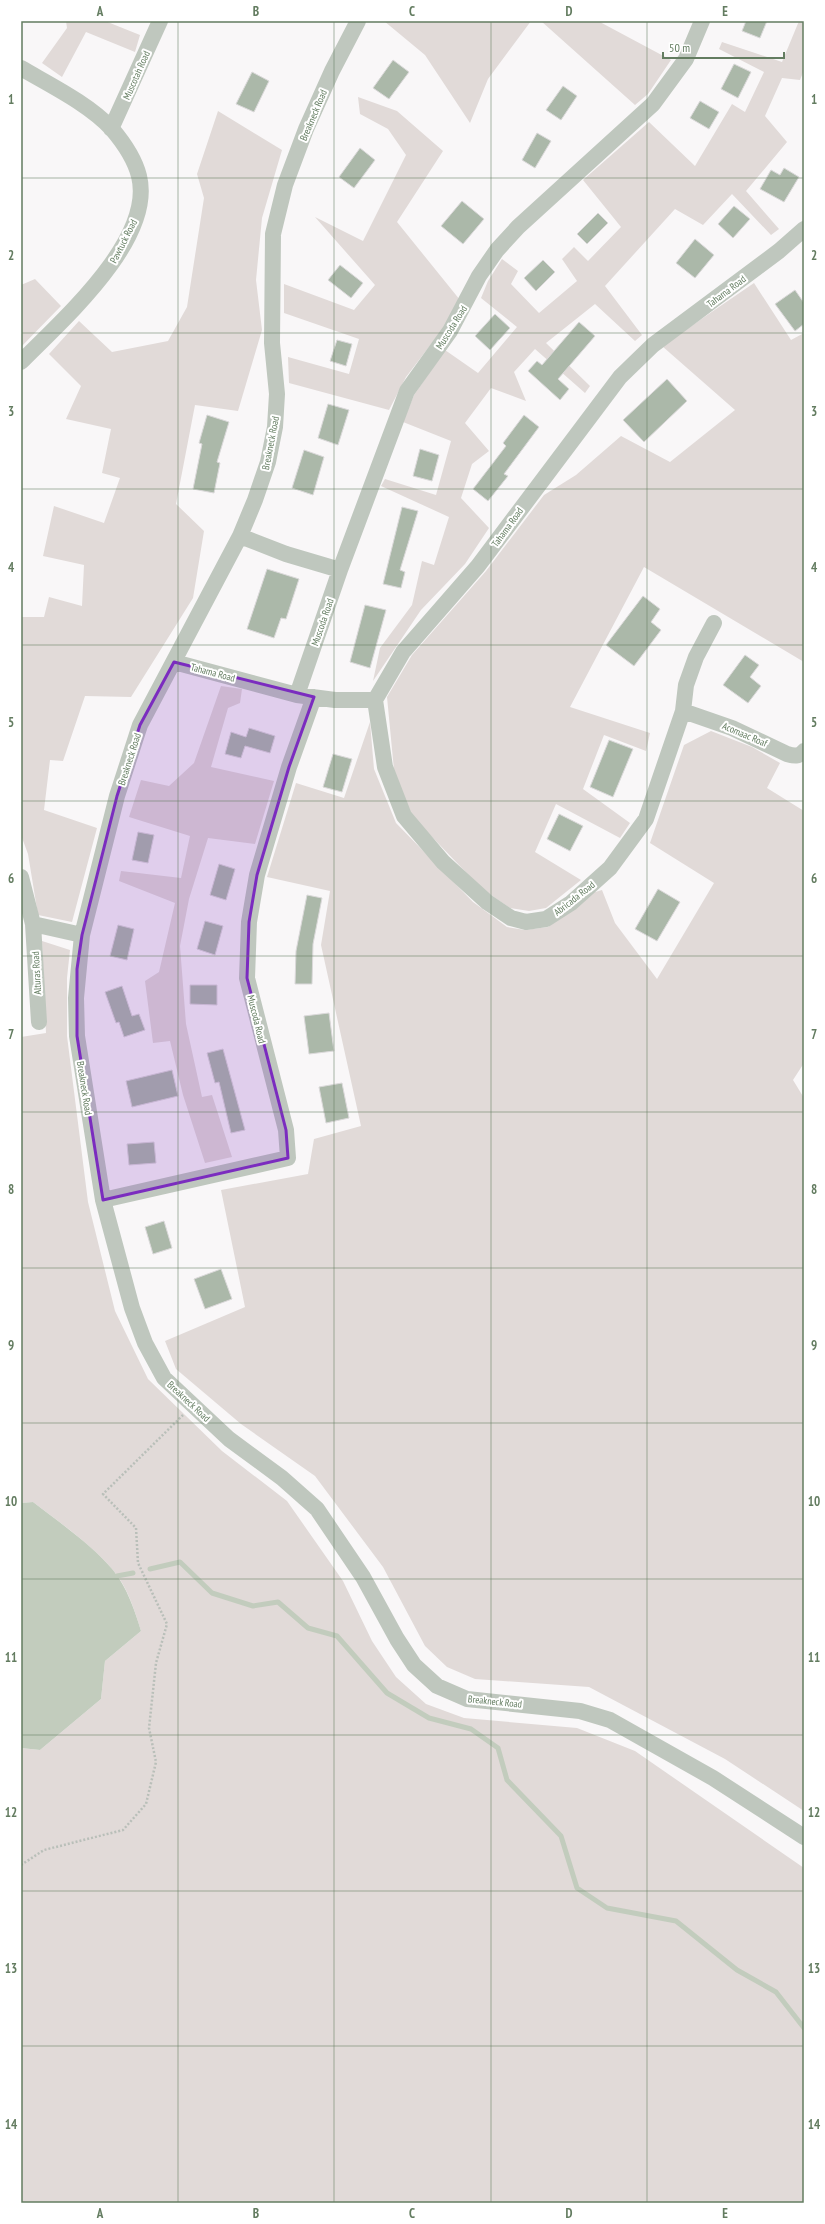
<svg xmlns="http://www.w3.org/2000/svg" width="825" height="2224" font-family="'PT Sans Narrow',sans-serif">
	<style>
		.green { fill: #e1dad8 }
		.water { fill: #c2ccbd }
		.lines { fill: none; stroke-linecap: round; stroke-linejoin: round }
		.stream { stroke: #c2ccbd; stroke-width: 5 }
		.building { fill: #abb8a9; stroke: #dbd9da }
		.path { stroke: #b9bfb9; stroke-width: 2.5; stroke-dasharray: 2 2; stroke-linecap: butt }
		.minor { stroke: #bfc7be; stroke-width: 16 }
		.marked { fill: #7b2cbf; fill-opacity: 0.2; stroke: #7b2cbf; stroke-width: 3; stroke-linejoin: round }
		.grid { fill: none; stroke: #637c60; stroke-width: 1; stroke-opacity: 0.55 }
		.labels { text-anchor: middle; stroke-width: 4; stroke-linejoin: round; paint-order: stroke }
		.street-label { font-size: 10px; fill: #637c60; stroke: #fff }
		.neatline { fill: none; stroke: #637c60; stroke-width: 1.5 }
		.grid-label { font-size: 13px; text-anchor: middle; font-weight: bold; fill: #637c60 }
	</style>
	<rect width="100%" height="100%" fill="#f9f7f8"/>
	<!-- green -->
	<path class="green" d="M66 21H105L140 35 135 52 86 32 62 77 42 63 67 28Z
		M384 21H531L488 79 470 123 425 55Z
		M541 21H598L671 60 648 94 635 105Z
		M799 21H804V70L800 80 782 78 765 116 787 142 746 191 779 229 771 235 732 194 703 225 675 209 605 286 642 335 635 341 595 304 546 343 590 386 585 393 535 349 514 372 526 401 491 388 465 423 489 451 472 464 461 498 489 528 465 564 421 610 373 681 380 648 412 605 422 561 434 565 449 517 381 486 385 479 436 495 451 441 403 422 414 395 445 350 478 373 517 327 481 298 488 281 502 259 518 271 511 284 539 313 577 281 562 259 574 247 588 261 621 227 583 180 649 122 695 166 732 104 745 112 764 72 719 49 722 42 782 62Z
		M358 97 397 111 443 151 397 222 460 300 448 322 406 377 389 410 289 383 288 357 349 374 359 339 284 313V284L354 310 375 285 315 217 363 241 406 155 388 129 360 114Z
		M218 111 282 150 262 218 256 280 262 330 238 411 195 405 176 504 204 531 193 598 131 697 85 696 63 761 50 760 44 810 97 828 72 922 38 915 28 854 21 835V617H44L49 597 82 606 84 565 43 556 54 506 104 523 120 478 102 473 111 429 66 419 81 386 49 354 79 321 112 352 168 341 187 307 204 198 197 174Z
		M35 279 61 306 21 347V285Z
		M754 283 791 340 804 333V662L644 567 570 707 650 733 646 751 604 735 583 789 630 823 620 838 556 804 535 852 581 880 546 908 529 911 510 908 482 889 410 814 394 770 387 697 412 655 486 571 544 495 576 475 621 436 670 462 735 410 662 346Z
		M221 686 242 689 240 703 228 708 211 767 274 781 255 844 208 838 189 899 180 946 186 1024 202 1097 212 1095 232 1157 205 1163 183 1095 170 1041 153 1043 145 981 159 972 175 903 119 881 121 871 181 878 190 836 129 817 141 780 169 786 194 763Z
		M370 722 374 769 396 823 473 902 507 927 525 930 548 927 592 893 602 890 615 923 657 979 714 883 650 843 684 745 711 731 752 747 780 763 767 788 804 811V1063L793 1080 804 1098V1811L725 1759 589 1687 475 1679 447 1667 425 1646 383 1567 315 1476 241 1424 176 1369 165 1341 245 1307 221 1190 308 1174 314 1139 361 1126 321 945 330 891 267 877 296 783 344 798Z
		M42 941 70 950 67 978V1036L88 1202 115 1311 148 1379 222 1451 287 1501 343 1581 372 1641 396 1677 426 1704 464 1718 577 1728 635 1751 804 1868V2203H21V1748L40 1750 101 1699 105 1661 141 1631C135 1611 127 1586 113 1570 91 1544 59 1522 33 1502L21 1503V1037L46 1033Z"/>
	<!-- water -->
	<path class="water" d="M33 1502C59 1522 92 1545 113 1570 127 1587 135 1611 141 1631L105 1661 101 1699 40 1750 21 1748V1503Z"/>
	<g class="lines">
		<!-- stream -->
		<path class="stream" d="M150 1569 180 1562 212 1593 253 1606 278 1602 308 1628 337 1636 387 1693 429 1718 471 1729 498 1748 507 1780 561 1836 577 1888 607 1908 676 1921 737 1970 776 1992 804 2028
			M117 1576 133 1573"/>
	</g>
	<!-- building -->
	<path class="building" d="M746 21H767L760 38 742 31Z
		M393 60 409 72 389 99 373 88Z
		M734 64 751 72 738 98 721 89Z
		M252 72 269 81 254 112 236 104Z
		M563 86 577 96 561 120 546 110Z
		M700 101 719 112 709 129 690 118Z
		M537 133 551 141 535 168 522 160Z
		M360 148 375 160 354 188 339 177Z
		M784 168 799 177 784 202 760 189 771 170 780 175Z
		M462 201 484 219 463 244 441 226Z
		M734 206 750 219 733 238 718 224Z
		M598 213 608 223 587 244 577 234Z
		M695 239 714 255 695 278 676 263Z
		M543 260 555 272 536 291 524 278Z
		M340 265 363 283 351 298 328 280Z
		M795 290 804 303V324L795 331 775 304Z
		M495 314 510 328 490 350 475 336Z
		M579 322 595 336 558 379 569 389 560 400 528 371 537 361 542 365Z
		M337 340 352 344 346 366 330 361Z
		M667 379 687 401 644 442 623 420Z
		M328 404 349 410 338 445 318 438Z
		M207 415 229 422 217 462 220 463 214 493 193 489 202 444 199 443Z
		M524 415 539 427 504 474 508 476 488 501 473 489 506 446 503 443Z
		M420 449 439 455 432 481 413 476Z
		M304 450 324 457 313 495 292 488Z
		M402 507 418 511 400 570 405 572 401 588 383 584Z
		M267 569 299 579 286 619 281 618 274 638 247 629Z
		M643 596 660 609 651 622 661 630 634 666 606 645Z
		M365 605 386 610 370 668 350 662Z
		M745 655 759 665 750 677 761 686 748 703 723 685Z
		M249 728 275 736 270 753 245 746 241 758 225 754 231 732 246 737Z
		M609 740 633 749 613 797 590 787Z
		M333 754 352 759 342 792 323 787Z
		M559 814 583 826 570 851 547 839Z
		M138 832 154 835 148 863 132 860Z
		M219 864 235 869 226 900 210 895Z
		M658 889 680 902 657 941 635 929Z
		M307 895 322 898 313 944 312 984H295L296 951Z
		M205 921 223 926 215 955 197 949Z
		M118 925 134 929 127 960 110 956Z
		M190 985H217V1005L190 1004Z
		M122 986 132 1016 139 1014 145 1030 124 1037 119 1022 116 1023 105 992Z
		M329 1013 334 1051 309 1054 304 1016Z
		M223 1049 245 1130 231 1133 219 1082 215 1083 207 1053Z
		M172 1070 178 1096 132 1107 126 1081Z
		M342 1083 349 1118 326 1123 319 1087Z
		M154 1142 156 1163 129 1165 127 1144Z
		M164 1221 172 1248 153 1254 145 1227Z
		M221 1269 232 1299 205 1309 194 1279Z"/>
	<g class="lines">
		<!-- path -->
		<path class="path" d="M21 1865 44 1850 123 1830 146 1804 156 1762 149 1728 156 1663 167 1624 138 1563 136 1528 103 1494 183 1415"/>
		<!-- minor -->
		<path class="minor" d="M358 21 332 71 306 129 285 185 273 234 272 343 277 394 275 427 268 462 255 500 240 536 140 725 117 796 82 935 76 998 77 1036 103 1200 132 1308 145 1343 164 1378 229 1439 282 1478 317 1509 363 1577 397 1639 414 1665 437 1686 467 1699 580 1711 610 1720 713 1778 804 1837
			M21 68C50 85 89 104 112 129 123 142 135 160 139 176 155 240 61 321 21 362
			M111 129 160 21
			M240 536 286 554 340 570
			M174 662 297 695 335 700H375L403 652 478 566 620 377 653 345 779 251 804 229
			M297 695 340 570 407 391 450 331 479 276 497 250 518 227 653 104 686 59 702 21
			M375 700 385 767 404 816 443 862 487 902 511 918 526 922 546 919 571 903 610 868 646 819 683 711 686 685 696 657 714 623
			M683 711 732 728 787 754C794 756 799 757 804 751
			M21 877 33 924 39 1022
			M33 924 82 935
			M103 1200 288 1158 286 1130 247 978 249 922 257 875 289 767 314 697"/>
	</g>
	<!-- marked area -->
	<path class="marked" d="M174 662 314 697 289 767 257 875 249 922 247 978 286 1130 288 1158 103 1200 77 1036V969L82 935 117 796 140 725Z"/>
	<!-- grid -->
	<path class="grid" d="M178 21V2203M334 21V2203M491 21V2203M647 21V2203M21 178H804M21 333H804M21 489H804M21 645H804M21 801H804M21 956H804M21 1112H804M21 1268H804M21 1423H804M21 1579H804M21 1735H804M21 1891H804M21 2046H804"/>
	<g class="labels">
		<!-- street labels -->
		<g class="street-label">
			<text transform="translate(136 75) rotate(-66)" y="4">Muscotah Road</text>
			<text transform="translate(313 115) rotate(-67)" y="4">Breakneck Road</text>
			<text transform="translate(123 241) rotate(-63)" y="4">Pawtuck Road</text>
			<text transform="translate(726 291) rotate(-37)" y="4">Tahama Road</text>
			<text transform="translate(451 327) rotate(-58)" y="4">Muscoda Road</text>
			<text transform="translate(270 443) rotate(-79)" y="4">Breakneck Road</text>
			<text transform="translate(507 527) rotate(-54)" y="4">Tahama Road</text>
			<text transform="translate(322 622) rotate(-71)" y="4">Muscoda Road</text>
			<text transform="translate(213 672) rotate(15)" y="4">Tahama Road</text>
			<text transform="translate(745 734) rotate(23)" y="4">Acomaac Roaf</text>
			<text transform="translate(129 759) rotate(-72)" y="4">Breakneck Road</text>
			<text transform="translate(574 898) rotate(-38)" y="4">Abricada Road</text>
			<text transform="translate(36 973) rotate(-93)" y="4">Alturas Road</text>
			<text transform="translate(257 1019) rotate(76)" y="4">Muscoda Road</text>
			<text transform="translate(85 1088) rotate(81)" y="4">Breakneck Road</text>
			<text transform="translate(189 1401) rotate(43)" y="4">Breakneck Road</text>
			<text transform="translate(495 1701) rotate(6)" y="4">Breakneck Road</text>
		</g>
	</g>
	<!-- border -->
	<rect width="825" height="2224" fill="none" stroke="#ffffff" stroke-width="44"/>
	<!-- scale -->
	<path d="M663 52v6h121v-6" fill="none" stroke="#637c60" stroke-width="2"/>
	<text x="669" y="52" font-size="12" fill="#637c60" stroke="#ffffff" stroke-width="3" paint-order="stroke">50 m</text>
	<rect x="22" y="22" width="781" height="2180" class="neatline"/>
	<g class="grid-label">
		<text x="100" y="16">A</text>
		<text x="256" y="16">B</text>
		<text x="412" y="16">C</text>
		<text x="569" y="16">D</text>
		<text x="725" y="16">E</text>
		<text x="11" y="104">1</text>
		<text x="814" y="104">1</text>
		<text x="11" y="260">2</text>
		<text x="814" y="260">2</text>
		<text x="11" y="416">3</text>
		<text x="814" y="416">3</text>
		<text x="11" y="572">4</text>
		<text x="814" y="572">4</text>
		<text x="11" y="727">5</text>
		<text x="814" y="727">5</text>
		<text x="11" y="883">6</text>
		<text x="814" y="883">6</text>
		<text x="11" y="1039">7</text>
		<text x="814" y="1039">7</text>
		<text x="11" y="1194">8</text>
		<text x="814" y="1194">8</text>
		<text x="11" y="1350">9</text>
		<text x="814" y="1350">9</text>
		<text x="11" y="1506">10</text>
		<text x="814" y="1506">10</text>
		<text x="11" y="1662">11</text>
		<text x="814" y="1662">11</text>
		<text x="11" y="1817">12</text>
		<text x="814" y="1817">12</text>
		<text x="11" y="1973">13</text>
		<text x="814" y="1973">13</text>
		<text x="11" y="2129">14</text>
		<text x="814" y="2129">14</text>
		<text x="100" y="2218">A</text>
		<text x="256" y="2218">B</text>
		<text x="412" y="2218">C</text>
		<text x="569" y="2218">D</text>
		<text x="725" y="2218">E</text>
	</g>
</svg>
